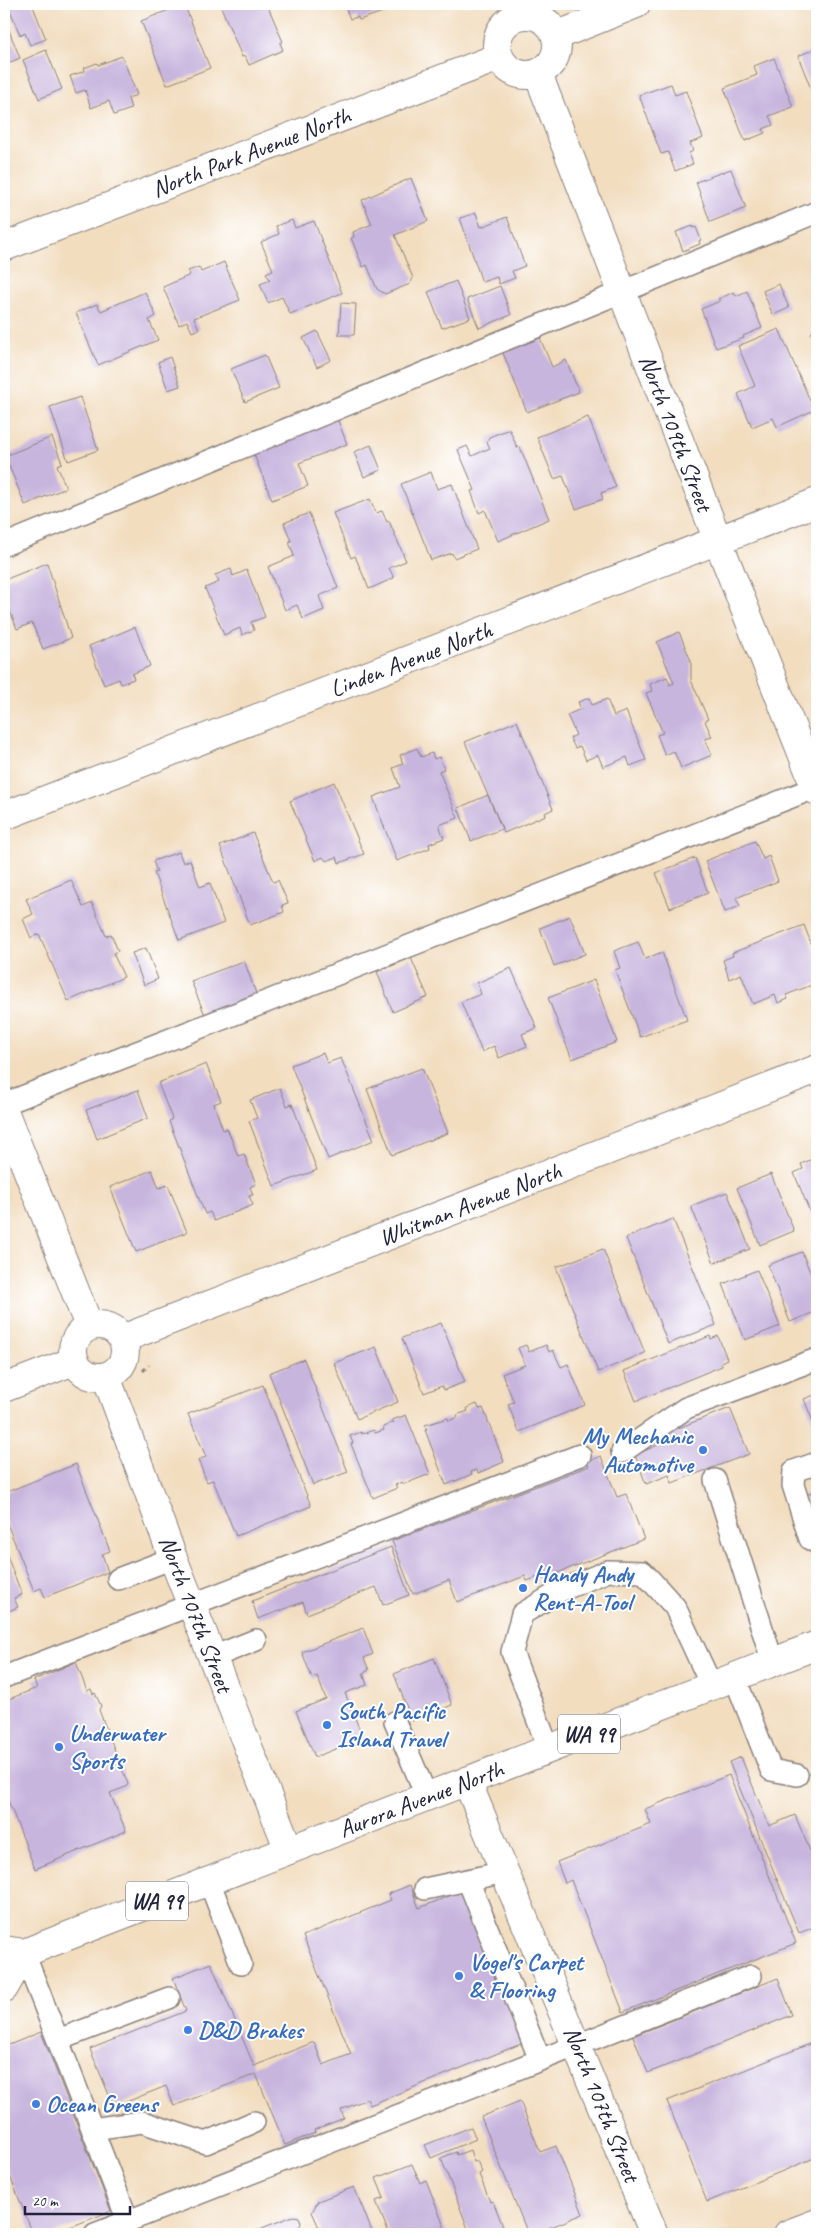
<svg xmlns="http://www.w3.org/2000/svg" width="821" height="2238" font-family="Caveat,sans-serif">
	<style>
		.building { fill: #c8b5de }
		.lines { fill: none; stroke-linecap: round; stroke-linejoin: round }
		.lane-casing { stroke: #8a807d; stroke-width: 24 }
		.street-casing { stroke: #8a807d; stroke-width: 30 }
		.highway-casing { stroke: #8a807d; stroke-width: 30 }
		.path { stroke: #8a807d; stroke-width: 3; stroke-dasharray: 4 4; stroke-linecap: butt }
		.lane { stroke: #fff; stroke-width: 21 }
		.street { stroke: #fff; stroke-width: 28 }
		.highway { stroke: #fff; stroke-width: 28 }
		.shop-dot { fill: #3f7fe0; stroke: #fff; stroke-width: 2 }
		.labels { text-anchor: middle; stroke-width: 4; stroke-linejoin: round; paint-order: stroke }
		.shield { fill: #fff; stroke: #646476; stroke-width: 1 }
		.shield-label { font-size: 22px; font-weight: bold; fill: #22223b }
		.street-label { font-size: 24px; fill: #22223b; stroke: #fff }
		.shop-label { font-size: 24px; font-weight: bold; fill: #366cbe; stroke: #fff; text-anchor: start }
	</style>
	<rect width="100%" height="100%" fill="#fff"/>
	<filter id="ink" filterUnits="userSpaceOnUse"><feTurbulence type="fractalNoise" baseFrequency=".02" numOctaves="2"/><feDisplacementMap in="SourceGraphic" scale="10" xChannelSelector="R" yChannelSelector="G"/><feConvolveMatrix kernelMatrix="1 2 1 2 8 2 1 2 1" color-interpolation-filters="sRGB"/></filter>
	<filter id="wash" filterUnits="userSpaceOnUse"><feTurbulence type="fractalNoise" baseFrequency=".0096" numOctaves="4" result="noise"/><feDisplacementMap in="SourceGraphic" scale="20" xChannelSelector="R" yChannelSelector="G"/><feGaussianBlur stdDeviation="1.12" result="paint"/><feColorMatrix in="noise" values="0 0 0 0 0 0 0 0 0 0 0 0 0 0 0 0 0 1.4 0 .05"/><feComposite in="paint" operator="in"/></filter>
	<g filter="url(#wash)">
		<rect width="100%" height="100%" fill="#f2ddbf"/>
		<g id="blocks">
			<!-- building -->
			<path class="building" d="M11 4H32L46 39 30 45 25 33 20 35 8 5Z
				M184 4 210 68 167 85 141 21Z
				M223 4H267L283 42 280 43 283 50 249 65 245 56 242 57 221 7 223 6Z
				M344 4H400L401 6 359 20 358 17 350 19Z
				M4 18 20 58 4 65Z
				M817 48V104L798 56Z
				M46 50 62 89 39 99 23 60Z
				M122 56 137 95 128 98 131 109 114 115 109 101 91 108 85 90 76 93 70 76 85 71 84 68 97 63 98 65Z
				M774 58 793 107 769 116 773 125 763 129 765 133 745 141 724 88 757 75 754 66Z
				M671 84 675 95 686 91 703 138 690 143 693 151 689 153 693 164 675 171 668 152 661 154 639 95Z
				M731 169 746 208 710 222 696 182Z
				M411 178 428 221 395 235 413 278 410 284 385 294 377 289 367 265 363 267 351 238 354 237 353 232 372 224 362 200Z
				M476 213 481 227 507 217 525 266 512 271 515 278 499 284 497 277 482 282 460 218Z
				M292 220 295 228 314 221 342 293 290 314 282 297 268 303 260 284 270 280 266 273 273 270 261 242 279 234 276 226Z
				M693 226V228L696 227 701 240 699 241 700 244 683 251 676 232Z
				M224 262 240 300 194 318 199 329 192 332 187 321 179 325 163 287 190 275 188 271 199 267 201 272Z
				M456 281 470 318 442 328 428 292Z
				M779 284 789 308 773 315 763 291Z
				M500 286 511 315 479 328 467 299Z
				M747 291 762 328 743 336 744 338 716 348 701 309 720 301 718 299 734 292 736 296Z
				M145 292 156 316 149 320 158 340 98 365 76 313 97 304 101 311Z
				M341 303 356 304 354 335H339Z
				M779 329 814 410 777 427 773 418 752 427 738 394 755 386 738 346Z
				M817 330V347L811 333Z
				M317 331 331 360 317 367 303 338Z
				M540 338 552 367 566 360 579 392 527 412 503 353Z
				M265 355 279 388 245 402 231 369Z
				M170 357 180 386 168 390 158 362Z
				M80 397 98 450 68 461 50 407Z
				M335 413 347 444 299 463 308 486 272 500 251 447Z
				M588 417 616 487 601 493 603 499 576 509 563 476 554 479 537 437Z
				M507 430H510L517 448 520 447 549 519 498 541 485 510 479 513 471 491 475 490 458 450 467 446 472 456 490 448 487 442 489 437Z
				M52 437 62 463 57 465 66 488 25 505 5 456Z
				M371 445 381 470 364 477 354 452Z
				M431 472 437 489 452 484 477 549 454 558 452 553 431 560 401 484Z
				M370 499 376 513 382 511 387 522 389 521 406 561 389 568 394 578 369 589 355 556 351 558 333 513Z
				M309 513 338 588 319 596 324 610 303 619 297 605 285 610 268 567 294 556 289 542 291 541 284 523Z
				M47 563 71 638 43 649 32 623 17 629 4 595V580Z
				M231 569 233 576 247 570 265 617 251 622 254 630 242 635 240 628 224 635 205 588 219 582 215 575Z
				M135 627 150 666 132 674 134 679 121 684 119 679 104 685 89 646Z
				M679 632 691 661V680L708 719 705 721 712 737 705 739 712 755 681 768 674 751 665 755 657 735 663 733 646 693 652 691 650 684 667 677 670 685 674 683 657 642Z
				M589 698 592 705 607 699 614 716 626 711 646 760 630 766 627 757 603 767 598 755 586 760 580 746 575 748 570 738 576 735 567 715 581 709 578 702Z
				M517 721 553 809 545 813 546 815 504 833 465 742Z
				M417 748 421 757 432 753 434 759 439 757 444 769 439 771 458 818 439 825 444 838 429 844 430 848 397 861 373 797 400 787 393 768 403 764 400 755Z
				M334 782 364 854 339 863 337 857 326 861 323 857 315 861 290 801Z
				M488 795 502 829 471 841 458 808Z
				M253 833 273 882 278 880 288 903 282 905 284 912 250 925 220 846Z
				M755 841 763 859 769 856 778 881 736 898 740 906 725 912 705 861Z
				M179 852 183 863 190 860 200 887 210 883 224 923 179 940 154 873 157 872 153 861Z
				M695 858 708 893 670 908 656 873Z
				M71 880 83 907 92 903 106 936 111 934 118 951 113 953 124 977 68 1001 39 934 31 938 23 919 33 914 26 899Z
				M570 916 585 954 554 966 540 928Z
				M804 925 817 959V983L786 995 788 999 778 1003 775 995 753 1004 741 974 729 979 723 960 733 956 732 953Z
				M638 942 645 959 662 952 687 1020 640 1037 615 970 620 968 614 951Z
				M146 948 158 979 144 985 132 953Z
				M411 958 428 997 393 1012 377 972Z
				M244 961 257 996 205 1015 191 981Z
				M511 968 537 1028 522 1034 527 1046 499 1058 494 1046 482 1052 461 1002 481 994 477 983Z
				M594 980 617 1042 572 1059 548 998Z
				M323 1053 327 1063 341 1058 374 1140 328 1159 291 1065Z
				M206 1064 221 1101 214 1104 223 1130 227 1128 238 1156 244 1154 256 1184 250 1187 253 1195 249 1196 253 1205 214 1221 210 1212 205 1214 169 1121 172 1119 158 1083Z
				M422 1068 448 1133 392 1155 367 1089Z
				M280 1088 287 1106 292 1104 317 1170 274 1186 249 1121 257 1118 250 1100Z
				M138 1090 148 1118 97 1139 86 1110Z
				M817 1157V1215L812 1217 794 1173 803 1169 801 1164Z
				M152 1170 159 1188 168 1185 187 1232 136 1252 110 1187Z
				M771 1174 794 1231 760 1245 737 1188Z
				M727 1192 750 1249 714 1263 691 1206Z
				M673 1219 716 1325 668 1344 626 1238Z
				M603 1249 645 1353 598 1372 556 1267Z
				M802 1252 817 1290V1311L790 1322 768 1265Z
				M757 1270 780 1326 745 1340 723 1284Z
				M441 1323 465 1382 444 1390 442 1386 424 1393 402 1338Z
				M710 1336 711 1339 718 1336 727 1359 721 1362 722 1366 636 1401 624 1371Z
				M526 1345 529 1352 546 1345 549 1352 553 1350 561 1367 568 1364 585 1405 519 1432 508 1404 514 1402 502 1374 525 1365 518 1348Z
				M376 1347 398 1402 357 1419 334 1363Z
				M304 1359 348 1472 313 1485 269 1373Z
				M263 1385 311 1506 236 1536 213 1480 207 1482 198 1460 206 1457 188 1414Z
				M817 1394V1429H816L804 1399Z
				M477 1404 479 1409 483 1408 504 1462 478 1473 477 1470 471 1472 472 1474 446 1485 425 1430H427L425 1425 448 1418 449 1421 458 1417 457 1415 468 1411 467 1408Z
				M730 1408 749 1454 672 1483 669 1475 646 1484 635 1455 658 1445 655 1437Z
				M406 1415 430 1474 404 1484 402 1482 395 1485 397 1488 373 1498 351 1444 353 1443 350 1436 361 1432 362 1434 374 1430 375 1433 384 1430 383 1427 394 1422 392 1420Z
				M601 1456 617 1497 626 1494 644 1539 542 1579 541 1576 527 1581 525 1576 457 1602 449 1580 413 1594 392 1541 589 1466 587 1462Z
				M76 1464 110 1551 102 1554 108 1572 45 1597 41 1588 34 1591 4 1516V1493Z
				M817 1490V1529L804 1495Z
				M391 1547 409 1595 383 1605 376 1587 307 1614 303 1602 258 1619 252 1601Z
				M4 1548 22 1595 14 1598 18 1607 4 1613Z
				M363 1628 373 1654 364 1658 369 1670 363 1673 367 1685 345 1693 363 1738 315 1757 296 1711 326 1699 317 1676 312 1678 302 1652Z
				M434 1658 452 1705 412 1721 394 1674Z
				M76 1662 87 1691 91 1689 93 1694 95 1693 101 1706 99 1710 128 1784 126 1787 110 1793 126 1831 35 1869 4 1790V1701L37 1688 34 1680Z
				M741 1757 769 1826 795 1815 817 1868V1926L799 1933 729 1762Z
				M729 1775 796 1943 623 2012 571 1880 565 1883 557 1862 651 1824 645 1809Z
				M410 1885 419 1908 462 1891 523 2043 370 2105 367 2099 341 2110 344 2118 314 2130 315 2133 285 2145 256 2074 174 2106 166 2086 114 2107 90 2049 186 2011 173 1978 211 1963 254 2066 314 2042 323 2065 351 2054 303 1936 391 1900 388 1894Z
				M778 1978 792 2015 648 2073 633 2036Z
				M41 2032 111 2211 52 2234H33L4 2161V2047Z
				M817 2041V2157L707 2202 667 2101Z
				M520 2101 540 2152 556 2146 583 2214 534 2234H528L481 2117Z
				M471 2127 476 2139 431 2158 425 2145Z
				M470 2150 474 2162 477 2161 482 2172 479 2174 490 2202 493 2201 504 2229 501 2230 502 2234H470L441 2158 456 2152 457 2155Z
				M412 2164 420 2183 426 2180 447 2234H389L376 2201 384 2198 376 2178Z
				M354 2187 373 2234H322L312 2212 318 2201Z
				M293 2216 299 2217 301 2223 299 2229 301 2234H255L254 2231Z"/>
		</g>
	</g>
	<g filter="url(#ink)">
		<use href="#blocks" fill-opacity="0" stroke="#8a807d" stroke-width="1"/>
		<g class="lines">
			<defs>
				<path id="lane" d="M4 545 817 212
					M4 1104 817 787
					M622 1452 686 1408 817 1359
					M817 1463 794 1471 793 1485 810 1539 817 1543
					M715 1480 773 1663
					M118 1579 173 1558
					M213 1657 256 1640
					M4 1677 580 1455
					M735 1678 771 1770 797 1775
					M395 1722 427 1797
					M549 1750 512 1652 522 1614 560 1591 608 1571 643 1572 675 1607 712 1687
					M468 1880 540 2060
					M209 1881 241 1964
					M425 1889 505 1872
					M24 1953 128 2221
					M58 2040 169 1998
					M92 2129 142 2122 206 2143 254 2122
					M95 2234 540 2060 751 1976"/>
				<path id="street" d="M497 45a30 30 0 1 1 60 0a30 30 0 1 1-60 0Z
					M556 36 636 4
					M538 74 718 541 817 791
					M4 247 499 57
					M4 816 817 502
					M4 1111 89 1326
					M73 1351a26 26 0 1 1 52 0a26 26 0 1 1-52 0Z
					M122 1339 817 1069
					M106 1376 173 1558 289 1850
					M4 1388 74 1361
					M467 1781 654 2234
					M788 2234 817 2223"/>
				<path id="highway" d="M4 1950 24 1953 817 1645
					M4 1988 24 1953"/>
			</defs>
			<!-- lane casing -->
			<use href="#lane" class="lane-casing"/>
			<!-- street casing -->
			<use href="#street" class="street-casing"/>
			<!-- highway casing -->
			<use href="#highway" class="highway-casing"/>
			<!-- path -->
			<path class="path" d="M143 1371 149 1365"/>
			<!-- lane -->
			<use href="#lane" class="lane"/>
			<!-- street -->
			<use href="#street" class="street"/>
			<!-- highway -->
			<use href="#highway" class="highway"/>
		</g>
	</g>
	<!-- markers -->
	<g class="shop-dot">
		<circle cx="703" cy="1450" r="5"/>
		<circle cx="523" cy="1588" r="5"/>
		<circle cx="327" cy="1725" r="5"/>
		<circle cx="59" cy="1747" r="5"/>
		<circle cx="459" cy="1976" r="5"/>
		<circle cx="188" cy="2030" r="5"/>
		<circle cx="36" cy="2104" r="5"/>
	</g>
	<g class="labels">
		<!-- shield labels -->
		<g class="shield">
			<rect x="558" y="1714.5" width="62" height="39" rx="4"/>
			<rect x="126" y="1881.5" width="62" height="39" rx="4"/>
		</g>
		<g class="shield-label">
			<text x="589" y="1742">WA 99</text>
			<text x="157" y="1909">WA 99</text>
		</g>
		<!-- street labels -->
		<g class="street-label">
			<text transform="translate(251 152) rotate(-21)" y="8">North Park Avenue North</text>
			<text transform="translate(676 433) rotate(69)" y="8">North 109th Street</text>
			<text transform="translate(411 659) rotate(-21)" y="8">Linden Avenue North</text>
			<text transform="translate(470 1204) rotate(-21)" y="8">Whitman Avenue North</text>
			<text transform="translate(196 1614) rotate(69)" y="8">North 107th Street</text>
			<text transform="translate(421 1799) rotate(-21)" y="8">Aurora Avenue North</text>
			<text transform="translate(602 2104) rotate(68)" y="8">North 107th Street</text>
		</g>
		<!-- shop labels -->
		<g class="shop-label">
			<text x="693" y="1444" text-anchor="end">My Mechanic<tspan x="693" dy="28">Automotive</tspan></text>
			<text x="533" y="1582">Handy Andy<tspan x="533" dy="28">Rent-A-Tool</tspan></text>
			<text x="337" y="1719">South Pacific<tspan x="337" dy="28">Island Travel</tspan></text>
			<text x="69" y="1741">Underwater<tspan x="69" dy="28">Sports</tspan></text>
			<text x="469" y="1970">Vogel's Carpet<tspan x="469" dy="28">&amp; Flooring</tspan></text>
			<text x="198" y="2038">D&amp;D Brakes</text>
			<text x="46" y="2112">Ocean Greens</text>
		</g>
	</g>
	<!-- margin -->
	<rect width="821" height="2238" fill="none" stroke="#fff" stroke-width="20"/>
	<!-- scale -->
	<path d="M25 2206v8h105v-8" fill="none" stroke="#22223b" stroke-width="2.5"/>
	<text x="32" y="2206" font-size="15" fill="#22223b" stroke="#ffffff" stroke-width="4" paint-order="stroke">20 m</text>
</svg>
